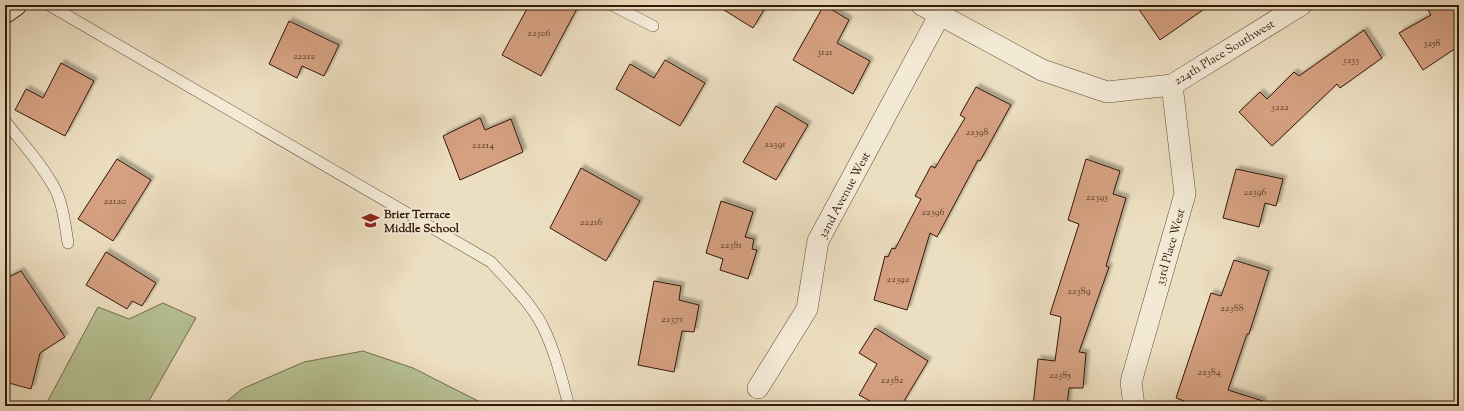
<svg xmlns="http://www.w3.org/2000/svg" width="1464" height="411" font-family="'Sorts Mill Goudy',serif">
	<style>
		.green { fill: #b6c193; stroke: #756c4e }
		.building { fill: #d4a081; stroke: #34180a; filter: url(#shadow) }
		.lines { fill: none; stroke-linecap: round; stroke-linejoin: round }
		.lane-casing { stroke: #624a38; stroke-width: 12 }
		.street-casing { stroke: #624a38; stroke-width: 22 }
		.secondary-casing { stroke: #34180a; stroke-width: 24 }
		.lane { stroke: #f3ead6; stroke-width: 11 }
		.street { stroke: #f3ead6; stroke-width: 21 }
		.secondary { stroke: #f3ead6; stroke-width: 22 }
		.labels { text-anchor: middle; stroke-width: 4; stroke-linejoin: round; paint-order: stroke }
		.number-label { font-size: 10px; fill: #5c3a28 }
		.street-label { font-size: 12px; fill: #34180a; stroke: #f3ead6 }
		.poi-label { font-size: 12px; font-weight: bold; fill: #34180a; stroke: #f3ead6; text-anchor: start }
	</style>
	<defs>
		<filter id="shadow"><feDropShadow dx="3.5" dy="-3.5" stdDeviation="1" flood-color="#0004"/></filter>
	</defs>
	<rect width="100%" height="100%" fill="#ecdec0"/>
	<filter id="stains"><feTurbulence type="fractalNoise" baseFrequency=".005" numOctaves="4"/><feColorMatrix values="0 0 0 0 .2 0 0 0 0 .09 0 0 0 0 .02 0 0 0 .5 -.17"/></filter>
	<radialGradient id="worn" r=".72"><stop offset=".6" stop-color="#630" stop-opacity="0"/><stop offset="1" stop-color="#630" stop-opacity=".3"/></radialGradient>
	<!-- green -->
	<path class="green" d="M163 303 196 318 146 406H45L98 307 129 319Z
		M363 351 413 368 488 406H221L242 389 304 362Z"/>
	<!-- building -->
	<path class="building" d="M529 5H579L541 76 502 55Z
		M716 5H767L753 28Z
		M824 5 849 20 837 43 870 61 853 94 793 60Z
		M1136 5H1210L1160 40Z
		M1425 5H1459V46L1423 70 1399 33 1431 15Z
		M289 21 339 45 324 76 302 66 297 78 269 64Z
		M1364 30 1382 58 1340 88 1337 84 1272 146 1239 112 1260 92 1267 99 1294 72 1299 76Z
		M665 60 705 83 680 126 616 89 630 64 654 78Z
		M61 63 94 81 65 136 15 110 26 89 43 98Z
		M976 87 1011 105 980 161 978 160 937 237 930 233 907 310 874 300 885 256 888 257 892 248 895 249 921 199 915 196 931 166 935 168 965 118 960 115Z
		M776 106 808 125 776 180 743 162Z
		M480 118 485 130 511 119 523 152 460 180 443 136Z
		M117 159 151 180 113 241 78 219Z
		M1086 159 1120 171 1113 194 1126 198 1106 266 1109 267 1079 352 1086 353 1083 388H1069L1067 406H1033L1038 359 1055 361 1061 317 1050 314 1079 224 1068 220Z
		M581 168 640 201 606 261 550 228Z
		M1236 169 1283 179 1276 206 1265 203 1259 227 1223 218Z
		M721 201 753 212 745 237 754 239 752 249 757 250 748 279 720 270 723 259 706 253Z
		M106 252 156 283 142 306 132 301 127 309 86 285Z
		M1234 260 1269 271 1249 334H1247L1228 390 1263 401 1262 406H1197L1176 398 1211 293 1221 296Z
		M21 271 65 337 40 353 31 389 5 382V359L7 351 5 347V279Z
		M654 281 681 286 679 300 699 305 694 332 682 331 674 372 638 365Z
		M875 328 928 361 901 406H879L859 395 877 364 859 353Z"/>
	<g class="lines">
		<defs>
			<path id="lane" d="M49 5 491 262C509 282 531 303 543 327 555 351 562 380 569 406
				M612 5 653 26
				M5 121C22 143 42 164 55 189 63 204 65 225 68 243"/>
			<path id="street" d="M922 5 1042 70 1107 92 1172 85 1301 5
				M758 388 807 309 818 241 945 5
				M1134 406 1131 382 1185 194 1172 85"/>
			<path id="secondary" d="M5 12 15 5"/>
		</defs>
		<!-- lane casing -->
		<use href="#lane" class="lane-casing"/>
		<!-- street casing -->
		<use href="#street" class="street-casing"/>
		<!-- secondary casing -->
		<use href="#secondary" class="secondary-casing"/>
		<!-- lane -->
		<use href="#lane" class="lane"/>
		<!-- street -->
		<use href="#street" class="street"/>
		<!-- secondary -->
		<use href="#secondary" class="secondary"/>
	</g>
	<!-- icons -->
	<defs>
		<symbol id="school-bare" viewBox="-9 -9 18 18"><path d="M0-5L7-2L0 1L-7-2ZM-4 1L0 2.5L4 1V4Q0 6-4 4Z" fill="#8f2418" stroke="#f3ead6" stroke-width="2.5" paint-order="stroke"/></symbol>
	</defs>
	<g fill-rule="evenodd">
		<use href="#school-bare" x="358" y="208" width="25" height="25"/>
	</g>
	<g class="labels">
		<!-- number labels -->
		<g class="number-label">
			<text x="539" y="36">22306</text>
			<text x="1432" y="46">3258</text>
			<text x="825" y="55">3121</text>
			<text x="304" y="59">22212</text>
			<text x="1351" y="63">3233</text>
			<text x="1280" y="110">3222</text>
			<text x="977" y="135">22398</text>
			<text x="775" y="147">22391</text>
			<text x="483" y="148">22214</text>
			<text x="1255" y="195">22396</text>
			<text x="1097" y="200">22393</text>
			<text x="115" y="204">22120</text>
			<text x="933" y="215">22396</text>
			<text x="591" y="225">22216</text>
			<text x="731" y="248">22381</text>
			<text x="898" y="282">22392</text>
			<text x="1079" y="294">22389</text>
			<text x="1232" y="311">22388</text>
			<text x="672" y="322">22371</text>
			<text x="1209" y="375">22384</text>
			<text x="1060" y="378">22385</text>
			<text x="892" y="383">22382</text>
		</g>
		<!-- street labels -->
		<g class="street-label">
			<text transform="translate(1224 52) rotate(-31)" y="4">224th Place Southwest</text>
			<text transform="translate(844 195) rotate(-62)" y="4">32nd Avenue West</text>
			<text transform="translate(1170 247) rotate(-74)" y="4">33rd Place West</text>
		</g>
		<!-- poi labels -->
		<g class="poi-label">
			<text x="384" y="218">Brier Terrace<tspan x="384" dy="14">Middle School</tspan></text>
		</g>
	</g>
	<!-- margin -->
	<rect width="1464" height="411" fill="none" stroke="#ecdec0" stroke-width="20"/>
	<rect x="6" y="6" width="1452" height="399" fill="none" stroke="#34180a" stroke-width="2"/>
	<rect x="10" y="10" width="1444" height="391" fill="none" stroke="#34180a"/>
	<rect width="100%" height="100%" filter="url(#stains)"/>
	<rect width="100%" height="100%" fill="url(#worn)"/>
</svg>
